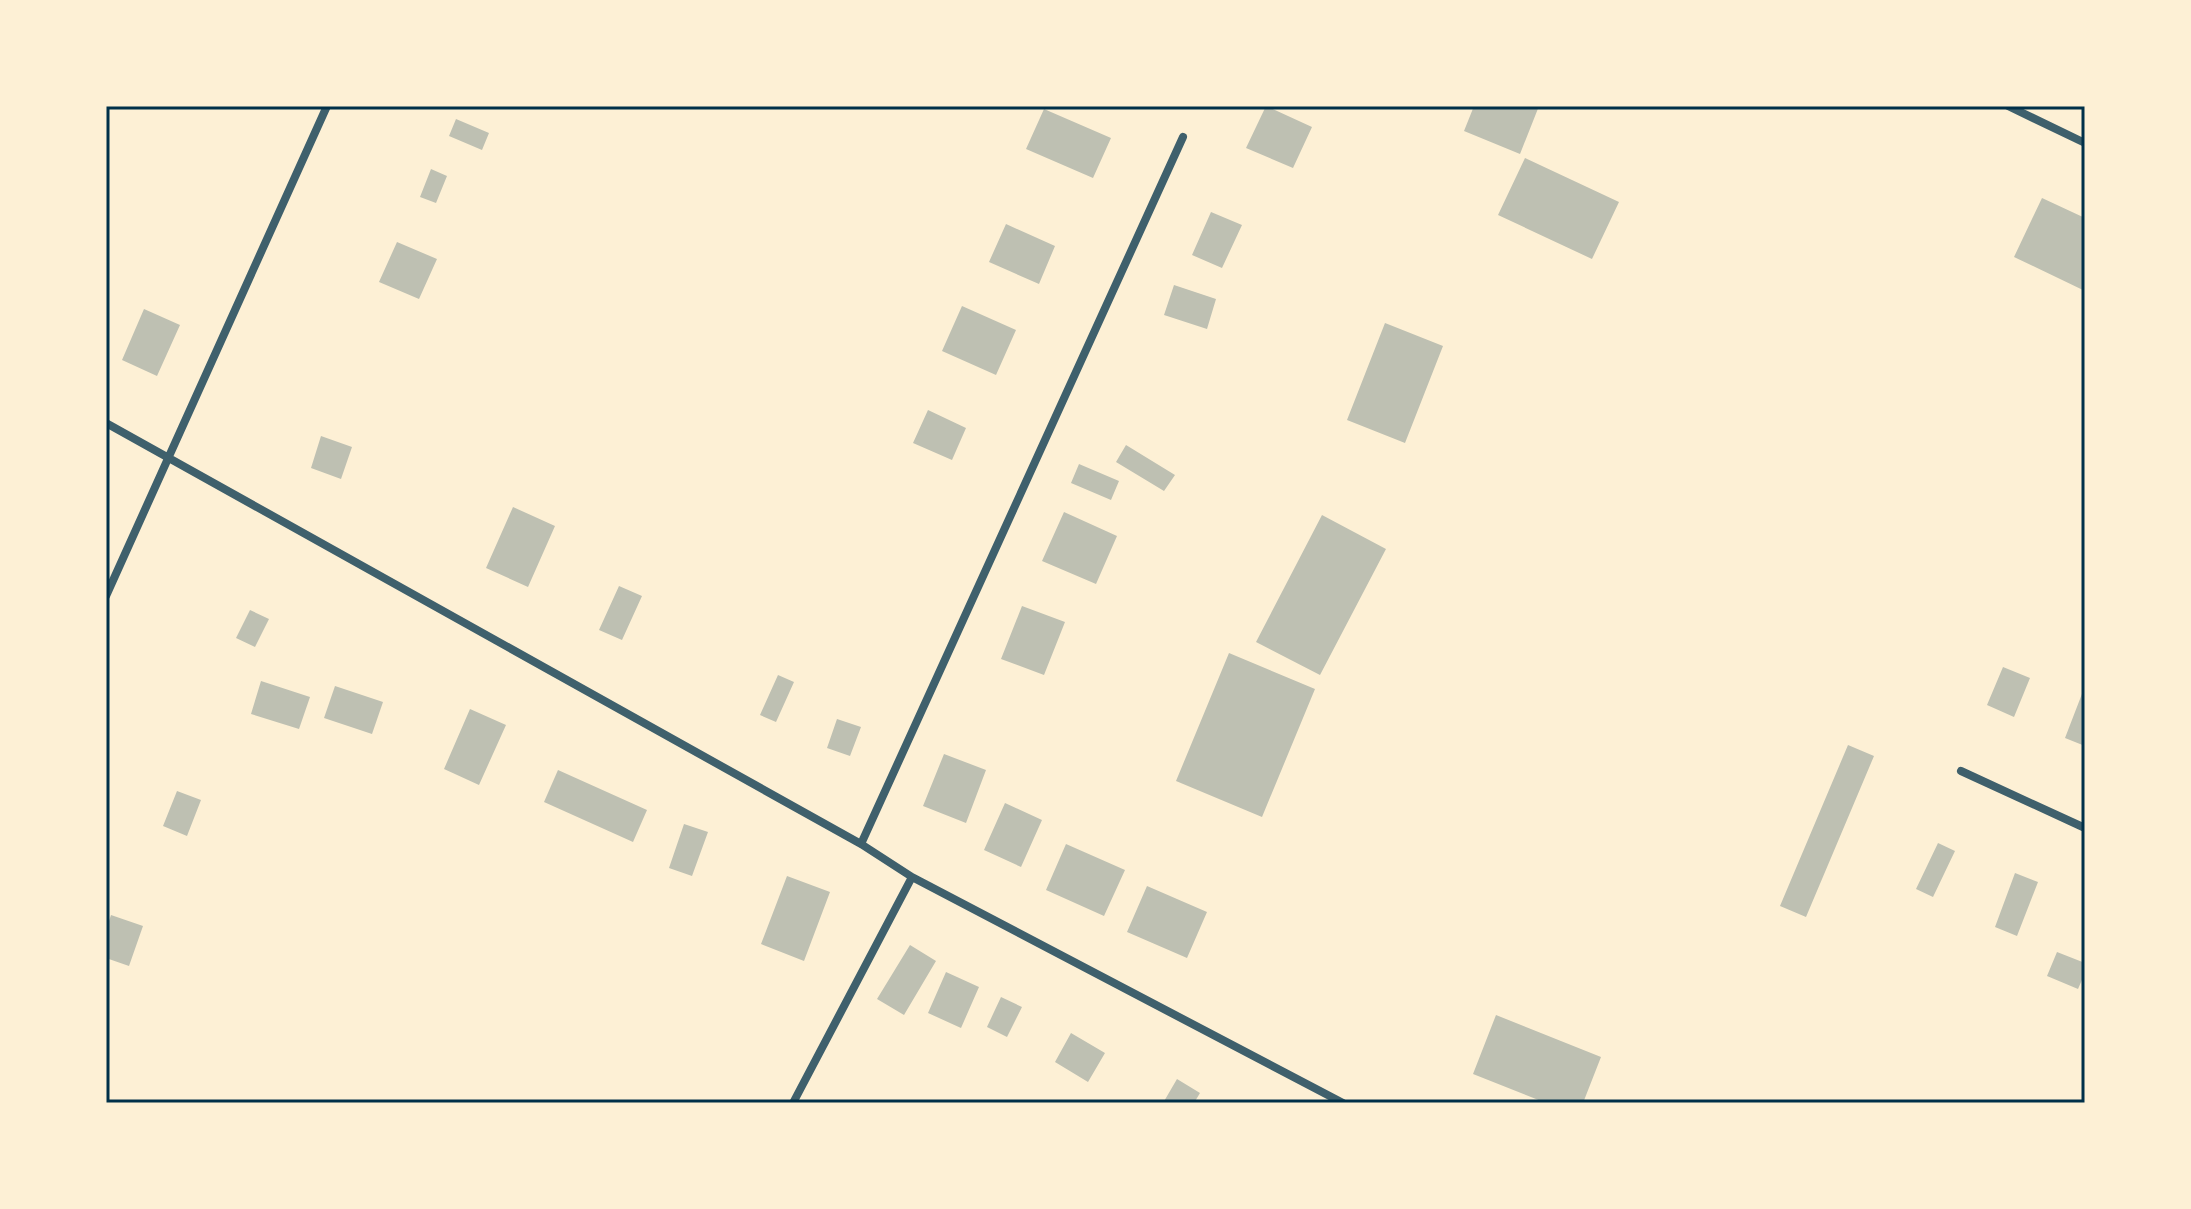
<svg xmlns="http://www.w3.org/2000/svg" width="2191" height="1209" font-family="Arial,sans-serif">
	<style>
		.building { fill: #bec0b2 }
		.lines { fill: none; stroke-linecap: round; stroke-linejoin: round }
		.minor { stroke: #3f606c; stroke-width: 8 }
		.neatline { fill: none; stroke: #003049; stroke-width: 3 }
	</style>
	<rect width="100%" height="100%" fill="#fdf0d5"/>
	<!-- building -->
	<path class="building" d="M1266 106 1312 127 1293 168 1246 148Z
		M1474 106H1539L1520 154 1464 131Z
		M1044 109 1111 138 1093 178 1026 149Z
		M456 119 489 133 482 150 449 136Z
		M1525 158 1619 202 1592 259 1498 215Z
		M431 169 447 176 436 203 420 197Z
		M2042 198 2085 218V291L2014 257Z
		M1211 212 1242 225 1222 268 1192 255Z
		M1006 224 1055 246 1039 284 989 262Z
		M397 242 437 259 419 299 379 282Z
		M1174 285 1216 299 1207 329 1164 315Z
		M962 306 1016 330 996 375 942 351Z
		M144 309 180 325 157 376 122 360Z
		M1385 323 1443 346 1405 443 1347 420Z
		M928 410 966 428 952 460 913 443Z
		M321 436 352 447 341 479 311 468Z
		M1126 445 1175 475 1164 491 1116 462Z
		M1079 464 1119 481 1111 500 1071 483Z
		M513 507 555 526 528 587 486 568Z
		M1064 512 1117 536 1096 584 1042 561Z
		M1322 515 1386 549 1320 675 1256 642Z
		M619 586 642 596 622 640 599 630Z
		M1022 606 1065 622 1044 675 1001 659Z
		M250 610 269 619 255 647 236 638Z
		M1229 653 1315 689 1262 817 1176 781Z
		M2003 667 2030 678 2014 717 1987 705Z
		M778 675 794 682 776 722 760 715Z
		M261 681 310 697 299 729 251 714Z
		M335 686 383 702 372 734 324 718Z
		M2085 686V746L2065 738Z
		M470 709 506 725 479 785 444 769Z
		M837 719 861 727 850 756 827 748Z
		M1848 745 1874 756 1806 917 1780 906Z
		M944 754 986 770 966 823 923 806Z
		M558 770 647 810 633 842 544 802Z
		M177 791 201 800 187 836 163 826Z
		M1005 803 1042 820 1021 867 984 850Z
		M684 824 708 832 692 876 669 868Z
		M1938 843 1955 851 1933 897 1916 889Z
		M1066 844 1125 870 1104 916 1046 890Z
		M2015 873 2038 882 2017 936 1995 927Z
		M787 876 830 892 804 961 761 944Z
		M1147 886 1207 912 1187 958 1127 932Z
		M111 915 143 926 129 966 106 958V930Z
		M910 945 936 961 904 1015 877 999Z
		M2057 952 2085 963V973L2078 989 2047 976Z
		M946 972 979 987 961 1028 928 1013Z
		M1001 997 1022 1007 1007 1037 987 1027Z
		M1496 1015 1601 1057 1583 1103H1546L1473 1074Z
		M1071 1033 1105 1053 1088 1082 1055 1062Z
		M1177 1079 1200 1093 1194 1103H1163Z"/>
	<g class="lines">
		<!-- minor -->
		<path class="minor" d="M2008 106 2085 143
			M106 423 861 844 912 877 1343 1103
			M106 596 327 106
			M1961 771 2085 828
			M861 844 1183 137
			M793 1103 912 877"/>
	</g>
	<!-- border -->
	<rect width="2191" height="1209" fill="none" stroke="#fdf0d5" stroke-width="216"/>
	<rect x="108" y="108" width="1975" height="993" class="neatline"/>
</svg>
